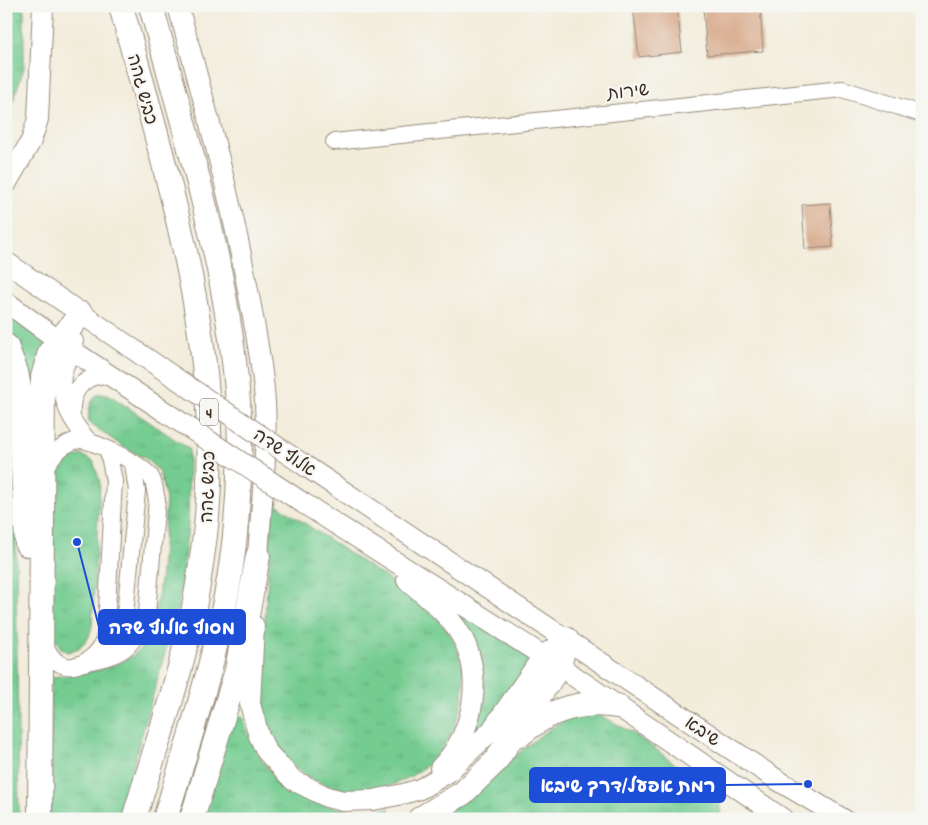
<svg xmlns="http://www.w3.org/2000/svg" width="928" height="825" font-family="Dekko,'Playpen Sans Hebrew',sans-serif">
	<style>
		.grass { fill: url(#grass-tufts); stroke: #587b58 }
		.building { fill: #d7a788 }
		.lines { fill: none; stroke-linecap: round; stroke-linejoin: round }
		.minor-casing { stroke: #968b7c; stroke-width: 18 }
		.major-casing { stroke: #968b7c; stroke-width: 22 }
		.highway-casing { stroke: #968b7c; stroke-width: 26 }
		.minor { stroke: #fff; stroke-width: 16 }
		.major { stroke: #fff; stroke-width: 20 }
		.highway { stroke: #fff; stroke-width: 24 }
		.major-bridge-casing { stroke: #968b7c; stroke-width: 22; stroke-linecap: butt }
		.major-bridge { stroke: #fff; stroke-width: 20 }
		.labels { text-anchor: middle; stroke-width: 4.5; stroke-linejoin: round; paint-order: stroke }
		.shield { fill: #f6f6f2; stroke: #73675e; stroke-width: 1 }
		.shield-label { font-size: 16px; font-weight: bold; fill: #3b2a1e }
		.street-label { font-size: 18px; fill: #3b2a1e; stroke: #f6f6f2 }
		.leader { fill: none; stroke: #1d4ed8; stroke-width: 2 }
		.callout-dot { fill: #1d4ed8; stroke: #f6f6f2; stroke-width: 2 }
		.callout { fill: #1d4ed8; stroke: #1d4ed8; stroke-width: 2 }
		.callout-label { font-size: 19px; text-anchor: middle; font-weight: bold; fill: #fff }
	</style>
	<defs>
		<pattern id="grass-tufts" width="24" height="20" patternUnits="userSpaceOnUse" patternTransform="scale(1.25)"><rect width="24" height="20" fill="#74cc91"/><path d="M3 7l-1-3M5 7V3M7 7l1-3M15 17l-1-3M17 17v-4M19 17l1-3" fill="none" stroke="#65af7d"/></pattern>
	</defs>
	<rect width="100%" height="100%" fill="#f6f6f2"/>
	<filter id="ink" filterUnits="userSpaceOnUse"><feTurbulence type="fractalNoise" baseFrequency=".02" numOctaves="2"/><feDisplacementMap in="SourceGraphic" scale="10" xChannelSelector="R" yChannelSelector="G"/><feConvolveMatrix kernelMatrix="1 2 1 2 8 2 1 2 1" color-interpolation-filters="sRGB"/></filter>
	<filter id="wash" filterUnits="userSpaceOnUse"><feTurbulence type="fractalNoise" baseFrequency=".0096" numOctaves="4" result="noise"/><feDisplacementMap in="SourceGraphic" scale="20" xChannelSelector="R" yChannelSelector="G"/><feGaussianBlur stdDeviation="1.12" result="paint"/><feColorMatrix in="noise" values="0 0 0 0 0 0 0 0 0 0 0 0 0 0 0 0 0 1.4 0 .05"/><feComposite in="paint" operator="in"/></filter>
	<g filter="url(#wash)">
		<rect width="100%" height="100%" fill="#f2ecda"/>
		<!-- grass -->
		<path class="grass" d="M6 6H24V68L6 122Z
			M6 311 49 341 36 410 6 338Z
			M98 394H108L189 449 188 526 179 603 118 819H50L51 677C78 674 113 671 135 654 163 632 163 535 166 499L159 471 145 458 125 448 89 423C88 411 89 403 98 394Z
			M6 417 15 478 19 819H6Z
			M82 455 93 461 100 482 92 626C89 641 83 649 67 652L61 648 51 633 53 476 66 461Z
			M273 502C307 525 340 547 374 570 399 587 426 602 444 626 461 647 467 676 462 702 436 825 266 818 260 691Z
			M458 609 536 660 462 755 478 713 455 615Z
			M232 712 243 717C262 788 319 819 389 808L390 818 200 819Z
			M590 712C634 727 681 770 719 798L721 819H435L545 732 575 714Z"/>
		<g id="blocks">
			<!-- building -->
			<path class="building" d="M633 6H677L682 52 639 57Z
				M703 6H760L763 51 707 55Z
				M830 203 833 247 805 249 802 205Z"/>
		</g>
	</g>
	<g filter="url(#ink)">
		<use href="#blocks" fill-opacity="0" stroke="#968b7c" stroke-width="1"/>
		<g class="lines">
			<defs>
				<path id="minor" d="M334 142 842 89 922 114
					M75 341C73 351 67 360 64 371 57 399 71 422 90 442
					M72 414C70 389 87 372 112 376
					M42 473C50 458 61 443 79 440 92 439 144 465 151 477 155 484 155 492 157 500L147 613C130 656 119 654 76 665
					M42 638C46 647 50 658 60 664 76 672 96 657 103 643 105 638 105 632 106 627L114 481 108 450
					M110 656 124 625 137 491 133 464"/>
				<path id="major" d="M178 6C205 104 232 201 250 301 256 334 263 368 265 402 268 458 260 515 257 572
					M6 184 31 141 38 119 43 6
					M6 262 143 356
					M6 302 73 351 141 396
					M307 467 779 781 843 819
					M303 503 559 666 783 819
					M407 580C424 595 444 610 457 629 486 671 475 733 440 768
					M254 626 250 704 259 736 267 752 293 780 327 797 343 801 373 800 403 794 420 789 447 773 491 731 543 656 566 639"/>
				<path id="highway" d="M121 6C167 178 227 356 205 535 201 566 197 597 190 626 176 691 153 755 134 819
					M151 6C186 136 228 267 238 402 242 445 239 492 235 535 225 633 193 726 165 819
					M6 346 16 372 19 388 27 544
					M521 734C549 710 581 700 617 706
					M40 819 43 377 50 352 81 314
					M192 819 237 670 258 556
					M420 819 463 793 495 762 559 666 566 639"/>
			</defs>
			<!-- minor casing -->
			<use href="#minor" class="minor-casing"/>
			<!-- major casing -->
			<use href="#major" class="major-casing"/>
			<!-- highway casing -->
			<use href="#highway" class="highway-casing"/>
			<!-- minor -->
			<use href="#minor" class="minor"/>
			<!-- major -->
			<use href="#major" class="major"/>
			<!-- highway -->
			<use href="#highway" class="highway"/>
			<defs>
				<path id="major-bridge" d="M143 356 307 467
					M141 396 303 503"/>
			</defs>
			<!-- major-bridge casing -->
			<use href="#major-bridge" class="major-bridge-casing"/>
			<!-- major-bridge -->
			<use href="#major-bridge" class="major-bridge"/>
		</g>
	</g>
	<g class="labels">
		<!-- shield labels -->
		<rect class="shield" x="200" y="398.5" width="18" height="27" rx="4"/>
		<g class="shield-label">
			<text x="209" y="418">4</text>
		</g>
		<!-- street labels -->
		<g class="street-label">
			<text transform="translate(143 89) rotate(75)" y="6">כביש גהה</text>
			<text transform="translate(628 91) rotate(-6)" y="6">שירות</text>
			<text transform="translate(285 452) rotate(34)" y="6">אלוף שדה</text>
			<text transform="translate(207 487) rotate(-88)" y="6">כביש גהה</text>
			<text transform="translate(703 731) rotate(34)" y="6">שיבא</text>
		</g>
	</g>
	<!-- callouts -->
	<path class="leader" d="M77 542L99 627M808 784L725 785"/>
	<g class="callout-dot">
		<circle cx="77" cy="542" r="5"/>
		<circle cx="808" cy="784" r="5"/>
	</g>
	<g class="callout">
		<rect x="99" y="610" width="146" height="34" rx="5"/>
		<rect x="530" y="768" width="195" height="34" rx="5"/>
	</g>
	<g class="callout-label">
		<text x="172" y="634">מסוף אלוף שדה</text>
		<text x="628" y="792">רמת אפעל/דרך שיבא</text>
	</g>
	<!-- margin -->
	<rect width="928" height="825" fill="none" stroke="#f6f6f2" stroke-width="25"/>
</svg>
